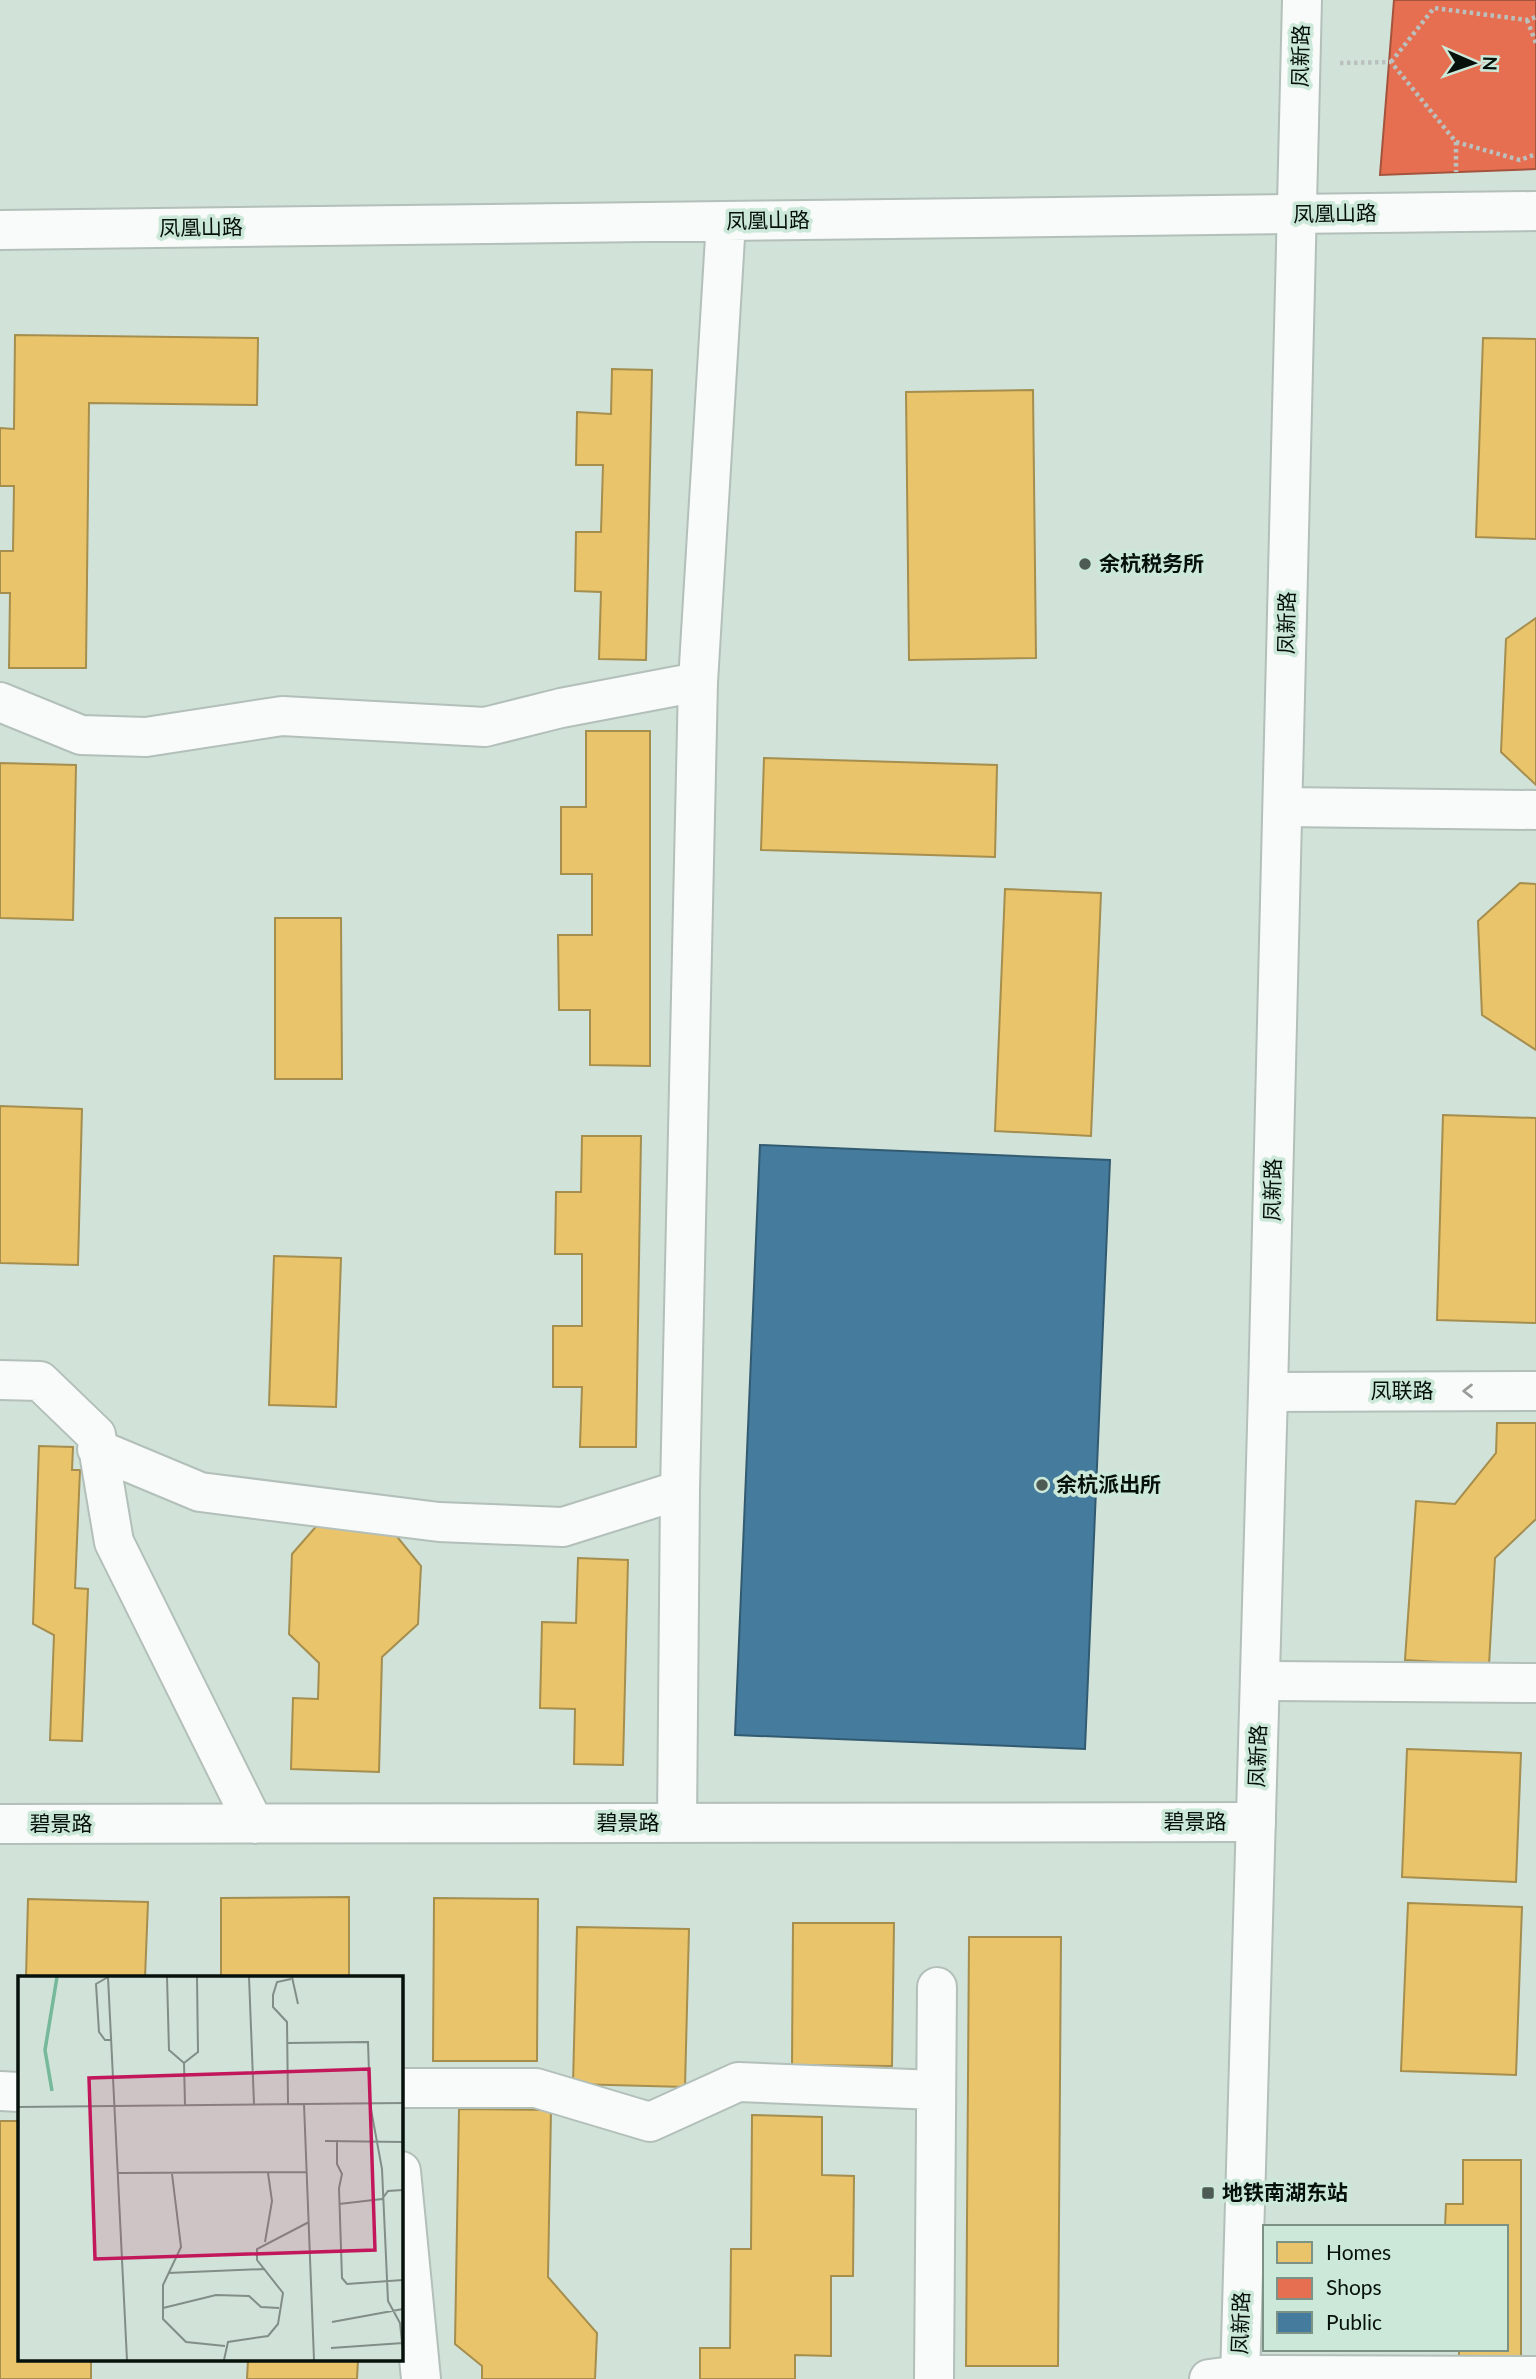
<svg xmlns="http://www.w3.org/2000/svg" width="1536" height="2379" font-family="Lato,'Noto Sans SC',sans-serif">
	<style>
		.homes { fill: #e9c46a; stroke: #a58e4e; stroke-width: 2 }
		.shops { fill: #e76f51; stroke: #a4533c; stroke-width: 2 }
		.public { fill: #457b9d; stroke: #325b72; stroke-width: 2 }
		.lines { fill: none; stroke-linecap: round; stroke-linejoin: round }
		.minor-casing { stroke: #b3bfb9; stroke-width: 42 }
		.major-casing { stroke: #b3bfb9; stroke-width: 42 }
		.path { stroke: #bac0bd; stroke-width: 4.5; stroke-dasharray: 3.5 3.5; stroke-linecap: butt }
		.minor { stroke: #f8fbf9; stroke-width: 38 }
		.major { stroke: #f8fbf9; stroke-width: 38 }
		.oneway { stroke: #989d9a }
		.poi-dot { fill: #4e5a54; stroke: #cbe8d8; stroke-width: 2.5 }
		.labels { text-anchor: middle; stroke-width: 7; stroke-linejoin: round; paint-order: stroke }
		.street-label { font-size: 21px; fill: #07110c; stroke: #cbe8d8 }
		.poi-label { font-size: 21px; font-weight: bold; fill: #07110c; stroke: #cbe8d8; text-anchor: start }
		.inset-river { fill: none; stroke: #76b99a; stroke-width: 3.5 }
		.inset-road { fill: none; stroke: #808e87; stroke-width: 2 }
		.view { fill: #c2185b; fill-opacity: 0.15; stroke: #c2185b; stroke-width: 3.5 }
		.inset-edge { fill: none; stroke: #07110c; stroke-width: 3.5 }
	</style>
	<rect width="100%" height="100%" fill="#d1e2d9"/>
	<!-- homes -->
	<path class="homes" d="M15 335 258 338 257 405 89 403 86 668H9L10 593H0V551H13L14 486H0V428L14 429Z
		M1483 338 1536 339V539L1476 537Z
		M612 369 652 370 646 660 599 659 601 592 575 591 576 532H601L603 465H576L577 412 611 414Z
		M1033 390 1036 658 909 660 906 392Z
		M1536 618V785L1501 752 1506 639Z
		M586 731H650V1066L590 1065V1010H559L558 935H592V874H561V807H586Z
		M764 758 997 765 995 857 761 850Z
		M0 763 76 765 73 920 0 918Z
		M1520 883 1536 884V1050L1482 1015 1478 921Z
		M1005 889 1101 893 1091 1136 995 1131Z
		M275 918H341L342 1079H275Z
		M0 1106 82 1109 78 1265 0 1263Z
		M1443 1115 1536 1118V1323L1437 1320Z
		M582 1136H641L636 1447H580L582 1387H553V1326H582V1254H555L556 1192H581Z
		M274 1256 341 1258 336 1407 269 1405Z
		M1497 1423H1536V1519L1495 1558 1489 1665 1405 1660 1416 1501 1455 1504 1496 1453Z
		M39 1446 73 1447 72 1470H80L75 1588 88 1589 82 1741 50 1740 54 1635 33 1624Z
		M320 1522 390 1528 421 1566 418 1624 382 1657 379 1772 291 1769 293 1698 318 1699 319 1663 289 1634 292 1554Z
		M578 1558 628 1560 623 1765 574 1764 575 1709 540 1708 542 1622 576 1623Z
		M1407 1749 1521 1753 1516 1882 1402 1877Z
		M349 1897V1978H221V1898Z
		M434 1898 538 1899 537 2061H433Z
		M28 1899 148 1902 145 1978H26Z
		M1408 1903 1522 1907 1516 2075 1401 2071Z
		M793 1923H894L892 2066 792 2065Z
		M577 1927 689 1929 685 2087 573 2084Z
		M969 1937H1061L1058 2366H966Z
		M459 2109 551 2110 548 2277 597 2333 595 2379H482V2366L455 2344Z
		M752 2115 822 2117V2175L854 2176 853 2276H831V2356L795 2355V2379H700V2348H730L731 2249H751Z
		M0 2121H19V2360H91V2379H0Z
		M1463 2160H1521V2357H1459V2349H1506V2227H1445L1446 2204H1463Z
		M248 2360H358L357 2379H247Z"/>
	<!-- shops -->
	<path class="shops" d="M1394 0H1536V169L1380 175Z"/>
	<!-- public -->
	<path class="public" d="M760 1145 1110 1160 1085 1749 735 1735Z"/>
	<g class="lines">
		<defs>
			<path id="minor" d="M0 230 1536 211
				M0 702 81 735 146 737 282 716 485 727 561 708 698 682
				M1283 807 1536 810
				M0 1380 40 1381 96 1435 114 1542 254 1824
				M1268 1392 1536 1391
				M97 1449 200 1492 439 1522 563 1527 680 1490
				M1260 1681 1536 1683
				M677 1823 680 1490 698 682 726 221
				M0 1824 1256 1822
				M401 2088H536L650 2122 738 2082 936 2090
				M0 2091 19 2092
				M401 2171 421 2379
				M934 2379 937 1987
				M1209 2379 1240 2375 1536 2376"/>
			<path id="major" d="M1240 2379 1268 1392 1302 0"/>
		</defs>
		<!-- minor casing -->
		<use href="#minor" class="minor-casing"/>
		<!-- major casing -->
		<use href="#major" class="major-casing"/>
		<!-- path -->
		<path class="path" d="M1527 20 1536 43
			M1391 62 1434 8 1527 20 1536 17
			M1340 63 1391 62 1456 142V172
			M1456 142 1520 160 1536 154"/>
		<!-- minor -->
		<use href="#minor" class="minor"/>
		<!-- major -->
		<use href="#major" class="major"/>
	</g>
	<!-- one-way arrows -->
	<defs><path id="oneway-chevron" d="M-2-3.5L2.5 0L-2 3.5" fill="none" stroke-width="1.6" stroke-linecap="round" stroke-linejoin="round" transform="scale(1.75)"/></defs>
	<use class="oneway" href="#oneway-chevron" transform="translate(1468 1391) rotate(180)"/>
	<!-- markers -->
	<g class="poi-dot">
		<circle cx="1085" cy="564" r="7"/>
		<circle cx="1042" cy="1485" r="7"/>
		<rect x="1201" y="2186" width="14" height="14" rx="3.5"/>
	</g>
	<g class="labels">
		<!-- street labels -->
		<g class="street-label">
			<text transform="translate(1301 56) rotate(-89)" y="7">凤新路</text>
			<text transform="translate(1335 214) rotate(-1)" y="7">凤凰山路</text>
			<text transform="translate(768 221) rotate(-1)" y="7">凤凰山路</text>
			<text transform="translate(201 228) rotate(-1)" y="7">凤凰山路</text>
			<text transform="translate(1287 623) rotate(-89)" y="7">凤新路</text>
			<text transform="translate(1273 1190) rotate(-89)" y="7">凤新路</text>
			<text x="1402" y="1398">凤联路</text>
			<text transform="translate(1258 1756) rotate(-88)" y="7">凤新路</text>
			<text x="1195" y="1829">碧景路</text>
			<text x="628" y="1830">碧景路</text>
			<text x="61" y="1831">碧景路</text>
			<text transform="translate(1241 2323) rotate(-88)" y="7">凤新路</text>
		</g>
		<!-- poi labels -->
		<g class="poi-label">
			<text x="1099" y="571">余杭税务所</text>
			<text x="1056" y="1492">余杭派出所</text>
			<text x="1222" y="2200">地铁南湖东站</text>
		</g>
	</g>
	<!-- overview -->
	<g transform="translate(18 1976)">
		<rect width="385" height="385" fill="#d1e2d9"/>
		<path class="inset-river" d="M34 115 27 74 39 1"/>
		<path class="inset-road" d="M90 1 109 384M90 1 78 8 81 56 87 64H94M149 1 151 74 166 87 180 76 179 1M231 1 236 128M274 1 280 28M269 67 350 66 352 128 364 193 370 325 382 347 385 377M166 87 167 129M270 128 269 46 255 31V19L259 6 273 3M286 128 296 384M0 131 385 127M319 164V188L324 198 321 212 324 302 329 308 385 304M307 165 385 166M100 197 289 196M154 198 163 271 145 309V343L168 366 207 370M321 228 364 223 370 215 385 214M247 266 254 225 250 197M150 297 247 293M145 332 198 319 231 320 243 331 261 332M314 346 385 333M313 372 385 367M206 384 210 366 250 360 260 348 265 317 239 284V273L291 246"/>
		<path class="view" d="M351 93 357 274 77 283 71 102Z"/>
		<rect width="385" height="385" class="inset-edge"/>
	</g>
	<!-- legend -->
	<rect x="1263" y="2225" width="245" height="126" fill="#cbe8d8" stroke="#7d9286" stroke-width="2"/>
	<rect x="1277" y="2242" width="35" height="21" fill="#e9c46a" stroke="#7d9286" stroke-width="2"/>
	<text x="1326" y="2260" font-size="21" fill="#07110c">Homes</text>
	<rect x="1277" y="2278" width="35" height="21" fill="#e76f51" stroke="#7d9286" stroke-width="2"/>
	<text x="1326" y="2295" font-size="21" fill="#07110c">Shops</text>
	<rect x="1277" y="2312" width="35" height="21" fill="#457b9d" stroke="#7d9286" stroke-width="2"/>
	<text x="1326" y="2330" font-size="21" fill="#07110c">Public</text>
	<!-- north arrow -->
	<g transform="translate(1473 63) rotate(92)" stroke="#cbe8d8" stroke-width="5" paint-order="stroke">
	<path d="M0-5L12 26L0 18L-12 26Z" fill="#07110c"/>
	<text y="-10" font-size="19" font-weight="bold" text-anchor="middle" fill="#07110c">N</text>
	</g>
</svg>
